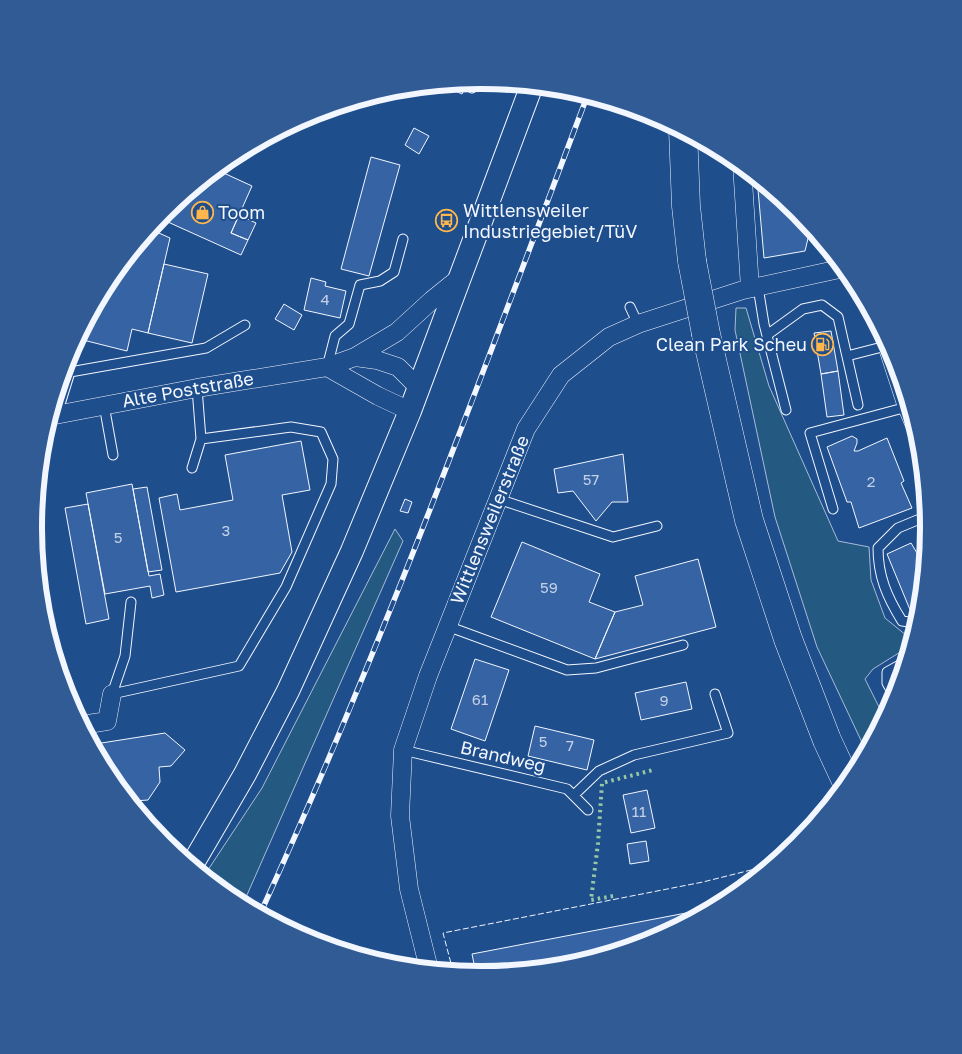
<svg xmlns="http://www.w3.org/2000/svg" width="962" height="1054" font-family="'Golos Text',sans-serif">
	<style>
		.green { fill: #245a82; stroke: #a8bbd7 }
		.building { fill: #3563a3; stroke: #f2f6ff }
		.lines { fill: none; stroke-linecap: round; stroke-linejoin: round }
		.service-casing { stroke: #f2f6ff; stroke-width: 11 }
		.minor-casing { stroke: #f2f6ff; stroke-width: 19 }
		.tertiary-casing { stroke: #f2f6ff; stroke-width: 24 }
		.primary-casing { stroke: #f2f6ff; stroke-width: 29 }
		.service { stroke: #1f4e8c; stroke-width: 9 }
		.minor { stroke: #1f4e8c; stroke-width: 18 }
		.tertiary { stroke: #1f4e8c; stroke-width: 22 }
		.primary { stroke: #1f4e8c; stroke-width: 28 }
		.rail-casing { stroke: #f2f6ff; stroke-width: 5.5 }
		.rail { stroke: #1f4e8c; stroke-width: 4; stroke-dasharray: 11; stroke-linecap: butt }
		.primary-bridge-casing { stroke: #f2f6ff; stroke-width: 29; stroke-linecap: butt }
		.primary-bridge { stroke: #1f4e8c; stroke-width: 28 }
		.hedge { stroke: #97c8a6; stroke-width: 4; stroke-dasharray: 2.5 4; stroke-linecap: butt }
		.fence { stroke: #f2f6ff; stroke-width: 1; stroke-dasharray: 6 2.5; stroke-linecap: butt }
		.labels { text-anchor: middle; stroke-width: 4; stroke-linejoin: round; paint-order: stroke }
		.number-label { font-size: 15px; fill: #c3d1e8 }
		.poi-label { font-size: 18px; fill: #f2f6ff; stroke: #1f4e8c; text-anchor: start }
		.street-label { font-size: 18px; fill: #f2f6ff; stroke: #1f4e8c }
		.rim { fill: none; stroke: #f2f6ff; stroke-width: 6 }
	</style>
	<rect width="100%" height="100%" fill="#1f4e8c"/>
	<!-- green -->
	<path class="green" d="M736 308H746L769 386 838 541 869 547 871 580 885 618 912 640 910 646 873 669 865 679 884 717 866 751 817 647 775 517 735 330Z
		M395 529 403 541 243 904 232 899 204 876 262 788Z"/>
	<!-- building -->
	<path class="building" d="M468 81 462 94 440 84Z
		M398 88 395 95 385 91 394 88Z
		M414 128 429 136 419 154 405 145Z
		M371 157 400 165 369 276 341 269Z
		M215 169 252 186 231 233 248 240 241 255 159 218 165 211Z
		M757 178 797 211 816 233 809 234 805 251 764 258Z
		M239 215 256 223 248 240 231 233Z
		M150 229 170 238 148 333 132 329 127 351 79 339 78 343H75L109 278Z
		M164 264 208 274 192 343 148 333Z
		M311 278 326 282 325 286 346 291 340 318 304 310Z
		M284 304 302 315 294 330 275 319Z
		M831 331 838 371 821 374 814 333Z
		M838 371 844 415 827 417 821 374Z
		M852 436 857 439V443L854 451H858L887 438 904 481 901 483 912 508 859 528 851 502H847L827 447Z
		M301 441 310 490 282 495 292 552 280 573 176 592 159 498 177 494 180 510 233 500 225 455Z
		M623 454 628 502H612L596 521 573 491 558 493 554 469Z
		M132 484 149 576 160 574 164 595 152 598 150 586 105 594 86 493Z
		M147 487 162 570 148 572 133 489Z
		M405 499 412 502 408 513 400 511Z
		M88 504 109 619 86 624 65 508Z
		M522 542 600 574 589 602 615 612 595 659 491 617Z
		M911 543 923 563H925L920 614 913 617 887 554Z
		M698 559 716 627 595 659 615 612 643 605 635 576Z
		M475 659 509 670 485 741 451 729Z
		M686 682 692 709 641 720 635 693Z
		M535 726 594 740 587 770 528 756Z
		M165 733 185 750 171 766 159 767 160 782 148 800 134 801 135 807 109 775 93 746 95 744Z
		M647 790 655 828 631 833 623 795Z
		M646 841 649 861 630 864 627 844Z
		M712 908 652 940 568 966 476 974 472 954Z"/>
	<g class="lines">
		<defs>
			<path id="service" d="M472 88 475 80
				M758 287 764 324 786 410
				M630 307 638 324
				M767 335 803 309 822 305 838 317 858 405
				M847 356 886 346
				M327 367 335 336 349 324 360 285 380 281 394 272 403 239
				M197 388 201 439
				M104 405 113 455
				M57 414 70 372 206 348 245 325
				M498 499 613 537 657 526
				M833 509 810 433 907 407
				M917 623 902 621C887 597 878 576 878 548L898 528 927 516
				M447 626 567 670 596 668 683 645
				M112 694 239 666 286 587 331 484 333 459 321 432 291 427 201 439 192 468
				M112 694 125 656 131 602
				M895 697 887 683V672L905 662
				M403 750 567 789 588 810
				M574 795 599 771 634 755 728 733 715 694"/>
			<path id="minor" d="M742 165 750 288
				M884 336 907 407 916 428
				M355 357 377 360 398 367 419 388
				M327 367 378 396 410 411
				M50 416 197 388 327 367 355 357 397 332 432 300 458 279
				M82 725 107 721 112 694
				M429 969 409 889 400 816 403 750 428 676 526 429 561 375 609 337 638 324 743 290 844 268"/>
			<path id="tertiary" d="M192 865 245 774 288 691 352 551 410 411 532 85"/>
			<path id="primary" d="M683 130 686 206 692 261
				M706 334 749 520 788 639 827 740 847 783"/>
		</defs>
		<!-- service casing -->
		<use href="#service" class="service-casing"/>
		<!-- minor casing -->
		<use href="#minor" class="minor-casing"/>
		<!-- tertiary casing -->
		<use href="#tertiary" class="tertiary-casing"/>
		<!-- primary casing -->
		<use href="#primary" class="primary-casing"/>
		<!-- service -->
		<use href="#service" class="service"/>
		<!-- minor -->
		<use href="#minor" class="minor"/>
		<!-- tertiary -->
		<use href="#tertiary" class="tertiary"/>
		<!-- primary -->
		<use href="#primary" class="primary"/>
		<defs>
			<path id="rail" d="M260 914C383 646 484 369 588 94"/>
		</defs>
		<!-- rail casing -->
		<use href="#rail" class="rail-casing"/>
		<!-- rail -->
		<use href="#rail" class="rail"/>
		<defs>
			<path id="primary-bridge" d="M692 261 706 334"/>
		</defs>
		<!-- primary-bridge casing -->
		<use href="#primary-bridge" class="primary-bridge-casing"/>
		<!-- primary-bridge -->
		<use href="#primary-bridge" class="primary-bridge"/>
		<!-- hedge -->
		<path class="hedge" d="M613 896 591 900 598 843 602 783 653 770"/>
		<!-- fence -->
		<path class="fence" d="M453 971 443 933 703 882 771 865"/>
	</g>
	<!-- icons -->
	<defs>
		<symbol id="shop-ring" viewBox="-11 -11 22 22"><circle r="9.5" fill="#1f4e8c" stroke="#ffb74d" stroke-width="1.5"/><path d="M-5-2.5h2.3a2.7 3.5 0 0 1 5.4 0H5L5.5 6h-11ZM-1.5-2.5h3a1.5 2.3 0 0 0-3 0Z" fill="#ffb74d"/></symbol>
		<symbol id="bus-ring" viewBox="-11 -11 22 22"><circle r="9.5" fill="#1f4e8c" stroke="#ffb74d" stroke-width="1.5"/><path d="M-5-6H5V4H4V6H2V4H-2V6H-4V4H-5ZM-3.5-4V0h7V-4ZM-3.5 1.2v1.5H-2V1.2ZM2 1.2v1.5H3.5V1.2Z" fill="#ffb74d"/></symbol>
		<symbol id="fuel-ring" viewBox="-11 -11 22 22"><circle r="9.5" fill="#1f4e8c" stroke="#ffb74d" stroke-width="1.5"/><path d="M-5.5-6h7V0h2V4h1.3V-2.5L3-4.5l.8-.8L6-3V5H2.5V1h-1V6h-7ZM-4.2-4.7v3.2H.2V-4.7Z" fill="#ffb74d"/></symbol>
	</defs>
	<g fill-rule="evenodd">
		<use href="#shop-ring" x="190" y="200" width="25" height="25"/>
		<use href="#bus-ring" x="434" y="208" width="25" height="25"/>
		<use href="#fuel-ring" x="810" y="332" width="25" height="25"/>
	</g>
	<g class="labels">
		<!-- number labels -->
		<g class="number-label">
			<text x="325" y="305">4</text>
			<text x="591" y="485">57</text>
			<text x="871" y="487">2</text>
			<text x="226" y="536">3</text>
			<text x="118" y="543">5</text>
			<text x="549" y="593">59</text>
			<text x="480" y="705">61</text>
			<text x="664" y="706">9</text>
			<text x="543" y="747">5</text>
			<text x="570" y="751">7</text>
			<text x="639" y="817">11</text>
		</g>
		<!-- poi labels -->
		<g class="poi-label">
			<text x="463" y="217">Wittlensweiler<tspan x="463" dy="21">Industriegebiet/TüV</tspan></text>
			<text x="218" y="219">Toom</text>
			<text x="807" y="351" text-anchor="end">Clean Park Scheu</text>
		</g>
		<!-- street labels -->
		<g class="street-label">
			<text transform="translate(188 390) rotate(-10)" y="6">Alte Poststraße</text>
			<text transform="translate(490 520) rotate(-68)" y="6">Wittlensweilerstraße</text>
			<text transform="translate(503 757) rotate(13)" y="6">Brandweg</text>
		</g>
	</g>
	<!-- crop -->
	<path d="M0 0H962V1054H0ZM480 89H482A438 438 0 0 1 920 527V528A438 438 0 0 1 482 966H480A438 438 0 0 1 42 528V527A438 438 0 0 1 480 89Z" fill="#305b95" fill-rule="evenodd"/>
	<path class="rim" d="M480 89H482A438 438 0 0 1 920 527V528A438 438 0 0 1 482 966H480A438 438 0 0 1 42 528V527A438 438 0 0 1 480 89Z"/>
</svg>
